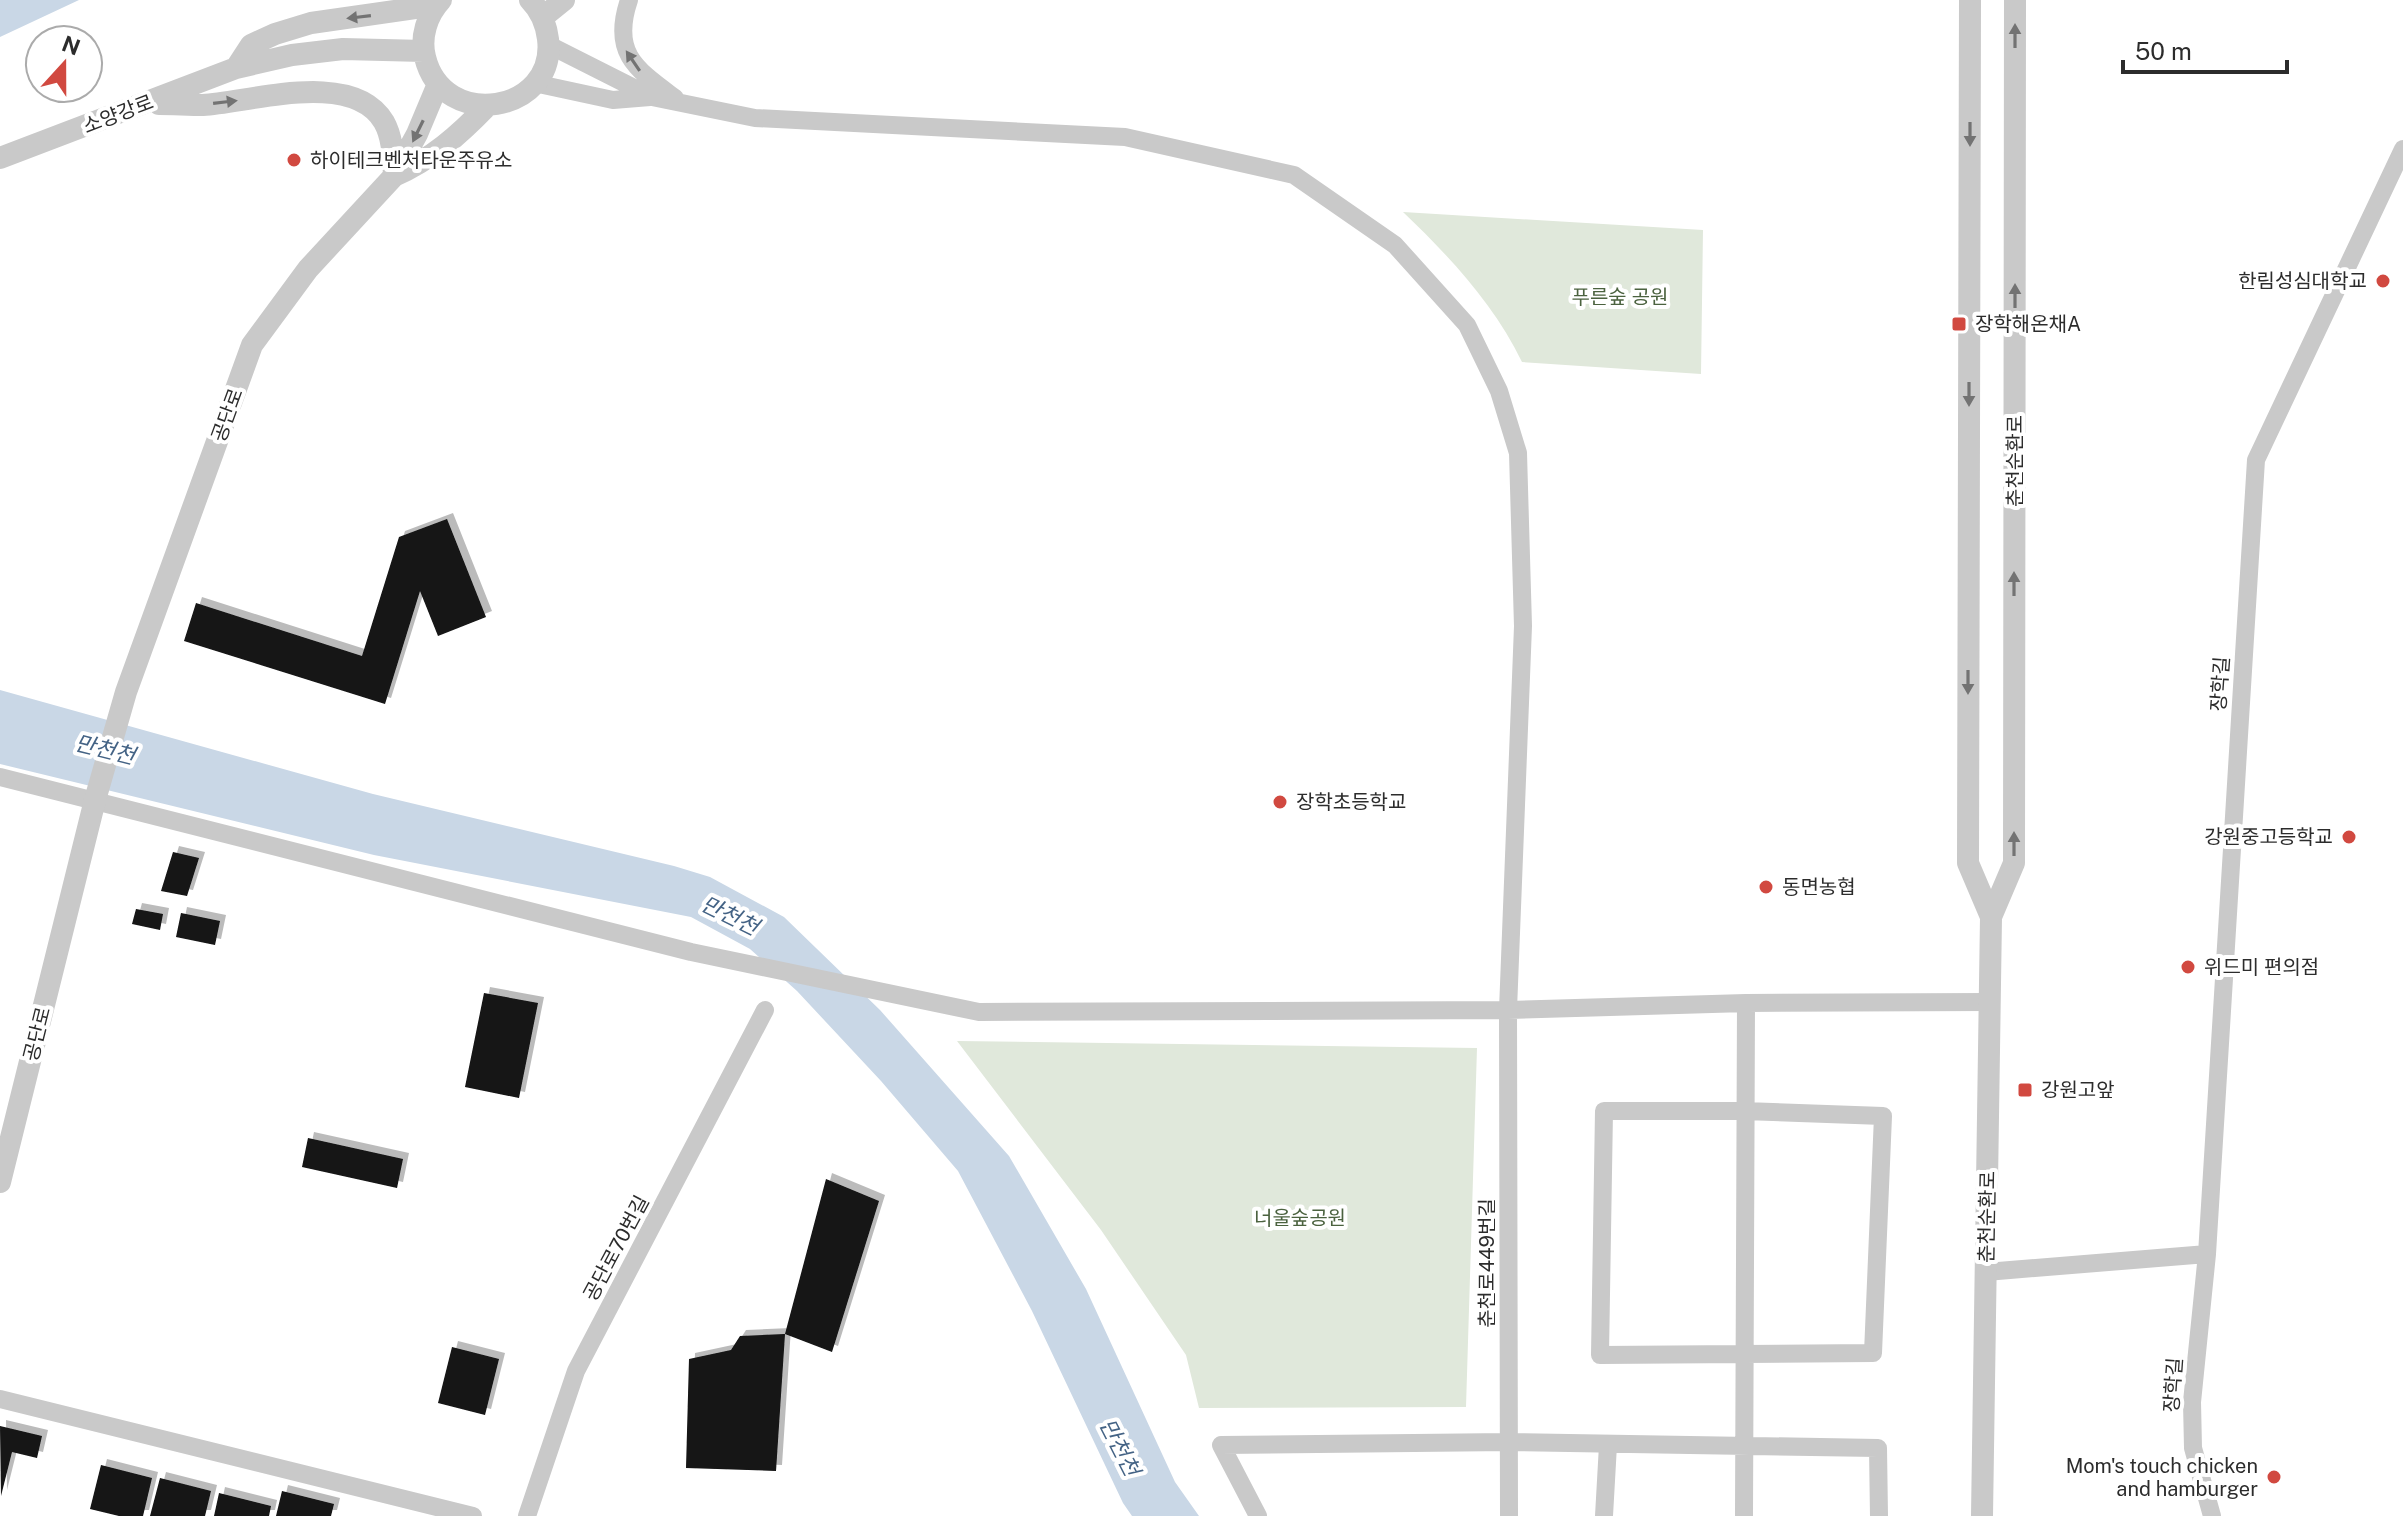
<svg xmlns="http://www.w3.org/2000/svg" width="2403" height="1516" font-family="'Public Sans','Noto Sans KR',sans-serif">
	<style>
		.green { fill: #e0e8db }
		.water { fill: #c9d7e6 }
		.building { fill: #131313; filter: url(#shadow) }
		.lines { fill: none; stroke-linecap: round; stroke-linejoin: round }
		.minor { stroke: #c9c9c9; stroke-width: 18 }
		.tertiary { stroke: #c9c9c9; stroke-width: 22 }
		.oneway { fill: #737373 }
		.poi-dot { fill: #d14940; stroke: #fff; stroke-width: 3 }
		.labels { text-anchor: middle; stroke-width: 8; stroke-linejoin: round; paint-order: stroke }
		.street-label { font-size: 20px; fill: #2c2c2c; stroke: #fff }
		.poi-label { font-size: 20px; fill: #2c2c2c; stroke: #fff; text-anchor: start }
		.park-label { font-size: 20px; fill: #4b623f; stroke: #fff }
		.water-label { font-size: 22px; font-style: italic; fill: #446385; stroke: #fff }
	</style>
	<defs>
		<filter id="shadow"><feDropShadow dx="6" dy="-6" stdDeviation="0" flood-color="#0004"/></filter>
	</defs>
	<rect width="100%" height="100%" fill="#fff"/>
	<!-- green -->
	<path class="green" d="M1403 212 1703 230 1701 374 1522 362C1494 304 1449 256 1403 212Z
		M957 1041 1477 1048 1466 1407 1199 1408 1186 1355 1101 1230Z"/>
	<!-- water -->
	<path class="water" d="M0 0H79L0 37Z
		M0 690 373 794 674 866 710 877 784 917 880 1010 1009 1156 1086 1289 1175 1482 1199 1516H1132L1123 1503 1032 1311 958 1171 881 1081 797 991 750 949 691 917 374 855 0 764Z"/>
	<!-- building -->
	<path class="building" d="M447 519 486 617 438 636 420 591 385 704 184 641 196 603 362 656 399 537Z
		M173 852 199 858 187 896 161 891Z
		M136 909 163 914 160 930 132 924Z
		M181 913 220 921 215 945 176 937Z
		M484 993 538 1003 519 1098 465 1087Z
		M308 1138 403 1159 397 1188 302 1167Z
		M826 1179 879 1201 832 1352 785 1334 776 1471 686 1468 689 1359 731 1350 740 1336 785 1334Z
		M452 1347 499 1359 485 1415 438 1403Z
		M0 1426 42 1436 37 1458 12 1452 1 1496Z
		M101 1465 152 1478 143 1516H119L90 1509Z
		M160 1478 211 1491 205 1516H150Z
		M282 1491 334 1504 331 1516H276Z
		M219 1493 271 1506 269 1516H214Z"/>
	<g class="lines">
		<!-- minor -->
		<path class="minor" d="M629 0C611 53 636 69 675 98
			M549 45 652 97 755 118 1125 137 1294 175 1395 245 1467 325 1499 391 1518 453 1523 626 1508 1010 1509 1516
			M534 83 613 100 650 97
			M0 777 691 952 979 1012 1508 1010 1746 1003 1990 1002
			M1604 1111H1744L1883 1116 1873 1353 1600 1355Z
			M1986 1272 2207 1254
			M0 1399 473 1516
			M527 1516 576 1371 765 1010
			M1258 1516 1221 1445 1509 1442 1878 1448 1879 1516
			M1604 1516 1608 1445
			M1744 1516 1746 1003
			M2212 1516 2193 1448 2192 1402 2207 1254 2256 460 2403 149"/>
		<!-- tertiary -->
		<path class="tertiary" d="M441 0C427 15 420 37 425 57 443 132 557 113 548 39 546 23 541 11 530 0
			M1970 0 1968 863 1991 917 1982 1516
			M543 17 564 0
			M236 68 251 45 275 34 311 23 436 5
			M159 104C174 104 188 105 203 105 251 102 353 69 384 122 393 138 393 158 394 176
			M0 158 236 68 292 55 343 49 424 51
			M394 176C432 159 459 135 487 106
			M1991 917 2014 863 2015 0
			M0 1182 95 800 126 692 252 345 308 269 394 176 417 134 438 84"/>
	</g>
	<!-- one-way arrows -->
	<defs><path id="oneway-solid" d="M-6-.8H1V-3.2L6.5 0L1 3.2V.8H-6Z" transform="scale(2)"/></defs>
	<g class="oneway">
		<use href="#oneway-solid" transform="translate(359 17) rotate(173)"/>
		<use href="#oneway-solid" transform="translate(2015 36) rotate(-90)"/>
		<use href="#oneway-solid" transform="translate(633 61) rotate(-124)"/>
		<use href="#oneway-solid" transform="translate(225 102) rotate(-7)"/>
		<use href="#oneway-solid" transform="translate(418 131) rotate(116)"/>
		<use href="#oneway-solid" transform="translate(1970 134) rotate(90)"/>
		<use href="#oneway-solid" transform="translate(2015 296) rotate(-90)"/>
		<use href="#oneway-solid" transform="translate(1969 394) rotate(90)"/>
		<use href="#oneway-solid" transform="translate(2014 584) rotate(-90)"/>
		<use href="#oneway-solid" transform="translate(1968 682) rotate(90)"/>
		<use href="#oneway-solid" transform="translate(2014 844) rotate(-90)"/>
	</g>
	<!-- markers -->
	<g class="poi-dot">
		<circle cx="294" cy="160" r="8"/>
		<circle cx="2383" cy="281" r="8"/>
		<rect x="1951" y="316" width="16" height="16" rx="4"/>
		<circle cx="1280" cy="802" r="8"/>
		<circle cx="2349" cy="837" r="8"/>
		<circle cx="1766" cy="887" r="8"/>
		<circle cx="2188" cy="967" r="8"/>
		<rect x="2017" y="1082" width="16" height="16" rx="4"/>
		<circle cx="2274" cy="1477" r="8"/>
	</g>
	<g class="labels">
		<!-- street labels -->
		<g class="street-label">
			<text transform="translate(118 114) rotate(-21)" y="7">소양강로</text>
			<text transform="translate(227 415) rotate(-70)" y="7">공단로</text>
			<text transform="translate(2015 461) rotate(-90)" y="7">춘천순환로</text>
			<text transform="translate(2220 684) rotate(-86)" y="7">장학길</text>
			<text transform="translate(37 1034) rotate(-76)" y="7">공단로</text>
			<text transform="translate(1987 1217) rotate(-89)" y="7">춘천순환로</text>
			<text transform="translate(616 1248) rotate(-62)" y="7">공단로70번길</text>
			<text transform="translate(1487 1263) rotate(-90)" y="7">춘천로449번길</text>
			<text transform="translate(2173 1385) rotate(-86)" y="7">장학길</text>
		</g>
		<!-- poi labels -->
		<g class="poi-label">
			<text x="310" y="167">하이테크벤처타운주유소</text>
			<text x="2367" y="288" text-anchor="end">한림성심대학교</text>
			<text x="1975" y="331">장학해온채A</text>
			<text x="1296" y="809">장학초등학교</text>
			<text x="2333" y="844" text-anchor="end">강원중고등학교</text>
			<text x="1782" y="894">동면농협</text>
			<text x="2204" y="974">위드미 편의점</text>
			<text x="2041" y="1097">강원고앞</text>
			<text x="2258" y="1473" text-anchor="end">Mom's touch chicken<tspan x="2258" dy="23">and hamburger</tspan></text>
		</g>
		<!-- park labels -->
		<g class="park-label">
			<text x="1620" y="304">푸른숲 공원</text>
			<text x="1300" y="1225">너울숲공원</text>
		</g>
		<!-- water labels -->
		<g class="water-label">
			<text transform="translate(105 749) rotate(14)" y="8">만천천</text>
			<text transform="translate(730 915) rotate(26)" y="8">만천천</text>
			<text transform="translate(1120 1447) rotate(63)" y="8">만천천</text>
		</g>
	</g>
	<!-- north arrow -->
	<g transform="translate(64 64) rotate(21)"><circle r="38" fill="#ffffff" stroke="#ababab" stroke-width="2"/>
	<path d="M0-6L14 30L0 20L-14 30Z" fill="#d14940"/>
	<text y="-12" font-size="22" font-weight="bold" text-anchor="middle" fill="#2c2c2c">N</text>
	</g>
	<!-- scale -->
	<path d="M2123 60v12h164v-12" fill="none" stroke="#2c2c2c" stroke-width="4"/>
	<text x="2135" y="60" font-size="24" fill="#2c2c2c" stroke="#ffffff" stroke-width="6" paint-order="stroke">50 m</text>
</svg>
